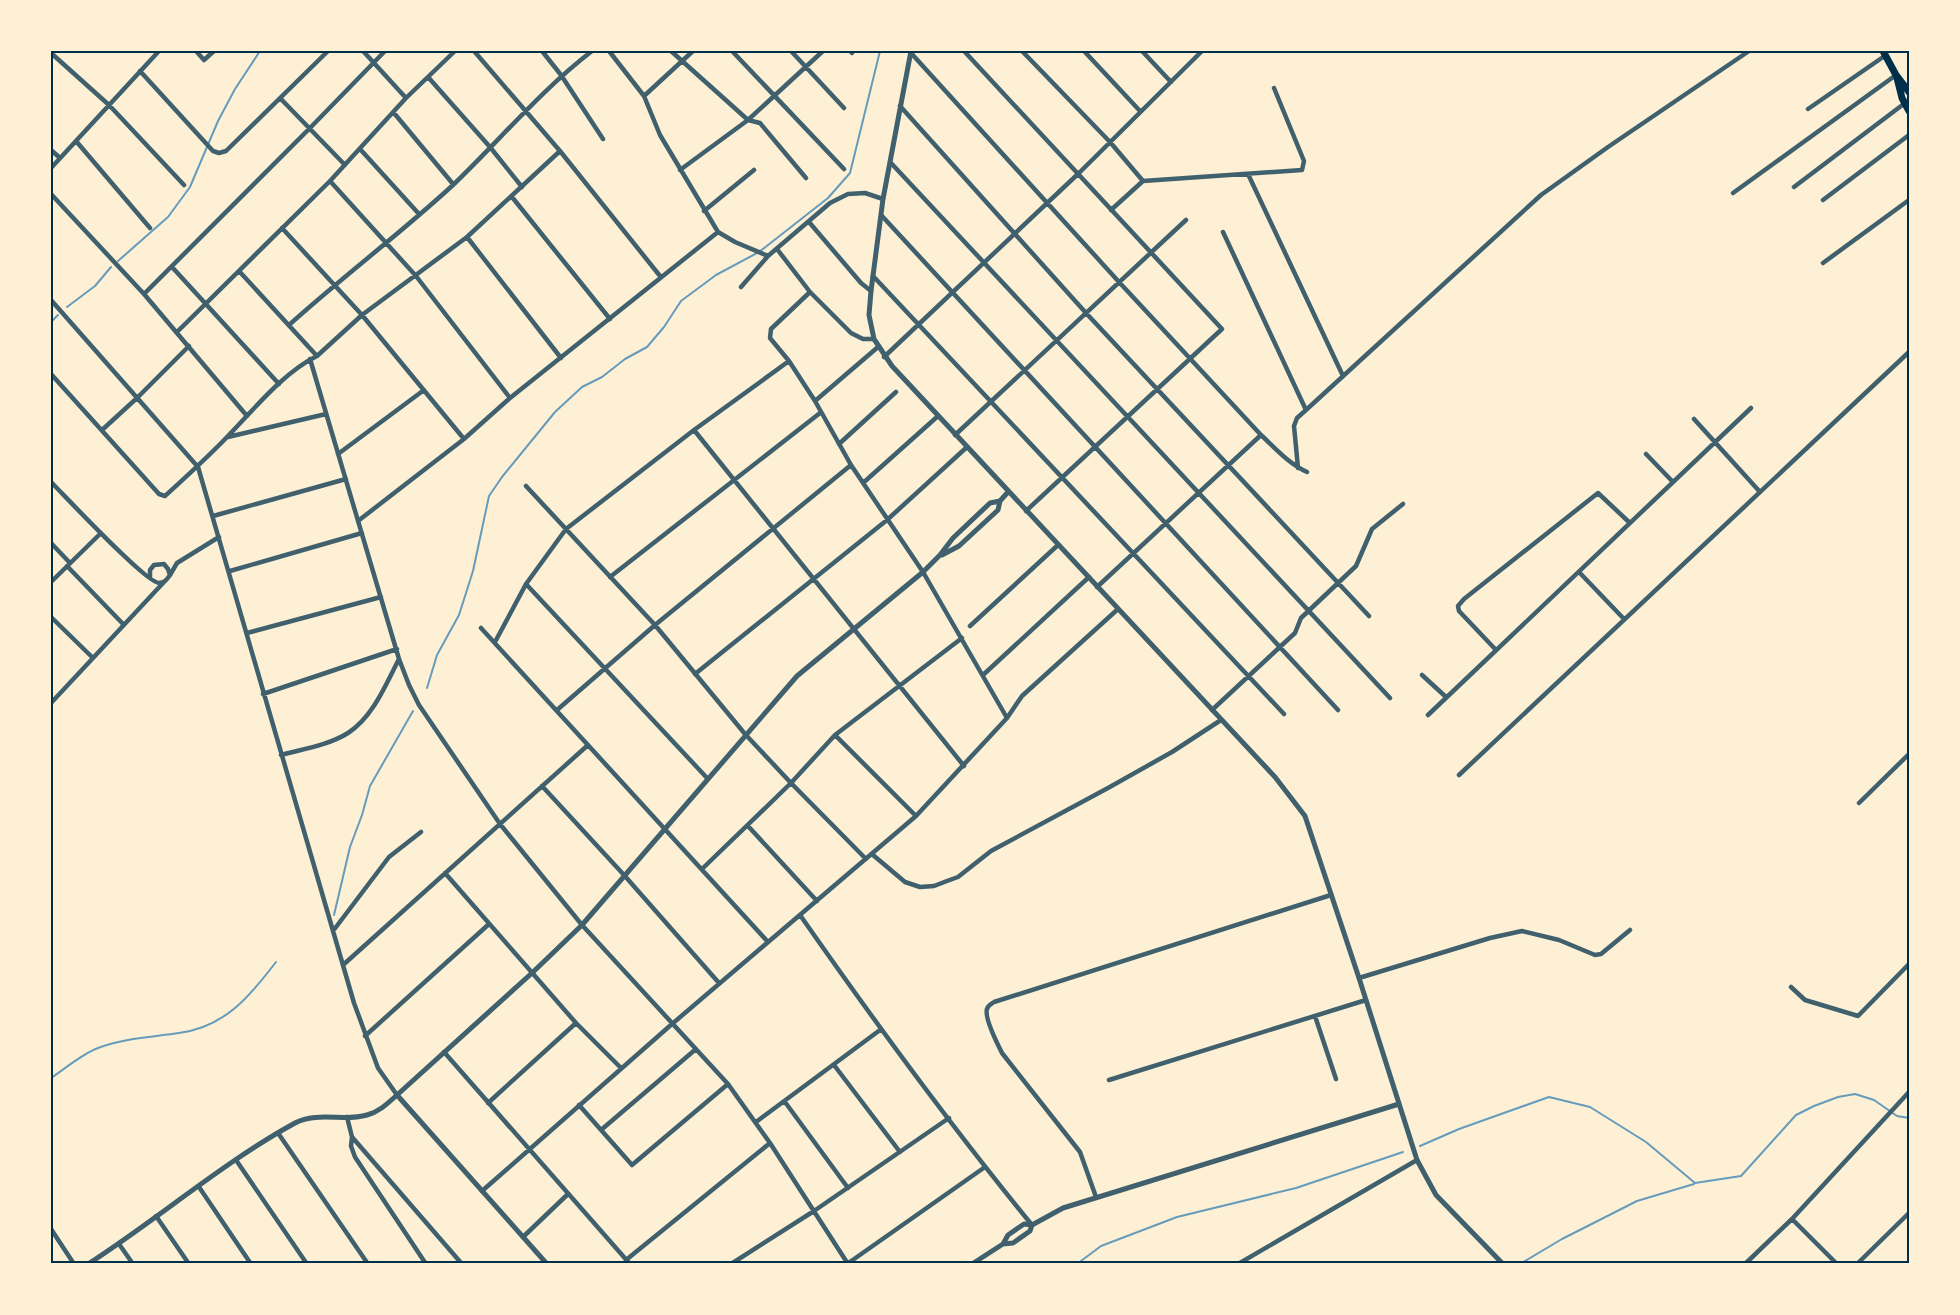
<svg xmlns="http://www.w3.org/2000/svg" width="1960" height="1315" font-family="Rubik,sans-serif">
	<style>
		.lines { fill: none; stroke-linecap: round; stroke-linejoin: round }
		.stream { stroke: #669bbc; stroke-width: 2 }
		.minor { stroke: #3f606c; stroke-width: 4.5 }
		.tertiary { stroke: #3f606c; stroke-width: 5 }
		.primary { stroke: #003049; stroke-width: 7 }
		.neatline { fill: none; stroke: #003049; stroke-width: 2 }
	</style>
	<rect width="100%" height="100%" fill="#fdf0d5"/>
	<g class="lines">
		<!-- stream -->
		<path class="stream" d="M118 261 168 217 190 187 218 121 235 89 260 51
			M67 307 95 286 111 267
			M51 322 58 315
			M427 688 437 655 459 615 473 571 489 496 502 477 555 412 582 387 602 377 625 359 647 347 664 327 681 301 716 275 759 252 828 198 850 173 880 51
			M334 915 350 847 362 815 370 786 413 711
			M51 1078C66 1068 82 1054 98 1048 124 1038 152 1037 179 1033 225 1027 250 996 276 962
			M1420 1146 1459 1129 1549 1097 1590 1107 1646 1142 1695 1183 1741 1176 1796 1115 1814 1106 1838 1097 1855 1094 1874 1100 1897 1116 1909 1118
			M1077 1264 1101 1246 1177 1217 1296 1188 1403 1152
			M1520 1264 1562 1239 1637 1201 1694 1184"/>
		<!-- minor -->
		<path class="minor" d="M196 51 204 60 214 51
			M363 51 406 98
			M474 51 560 151 660 276
			M542 51 561 75 603 139
			M609 51 644 96 660 135 718 232 735 242 768 256
			M671 51 748 120 760 123 806 178
			M732 51 844 169
			M791 51 844 108
			M850 51 852 53
			M964 51 1222 329 1026 511
			M1022 51 1110 142 1143 181 1302 170 1304 161 1274 88
			M1084 51 1140 111
			M1142 51 1171 82
			M51 53 109 105 184 185
			M911 53 1119 282 1261 435C1275 448 1289 464 1307 472
			M140 71 213 151 219 153 226 151 328 51
			M428 77 490 147 522 187
			M644 96 693 51
			M280 98 345 165
			M900 106 1086 313 1369 616
			M1808 109 1886 55
			M394 113 453 184
			M76 141 150 228
			M360 149 419 214
			M51 150 60 158
			M891 163 1390 698
			M51 168 159 51
			M680 170 748 120 823 51
			M1248 174 1343 376
			M330 181 416 276 510 398
			M1794 187 1905 103
			M1733 193 1896 75
			M51 194 144 294 247 416
			M512 197 610 319
			M1823 200 1909 135
			M1111 210 1143 181
			M704 211 754 170
			M882 216 1338 710
			M809 222 861 283 871 291
			M282 228 362 315 464 439
			M1223 232 1306 410
			M467 237 561 358
			M777 249 810 292 851 333 863 339H874
			M1823 263 1909 200
			M172 267 279 384
			M239 271 317 356
			M873 276 1284 714
			M741 287 768 256 830 203 848 194 865 193 883 199
			M810 292 771 329 770 338 789 361 815 401 851 465 923 572 1007 718
			M144 294 310 128 385 51
			M51 300 198 467 354 1003 378 1068 397 1095
			M289 325C342 277 400 234 453 185 500 140 540 91 592 51
			M177 332 330 181 406 98 455 51
			M884 357 1079 173 1202 51
			M310 359 399 659 409 685 419 705 500 824 582 925 728 1084 770 1143 848 1264
			M51 374 159 494 165 496C187 476 208 457 228 436 254 409 284 372 317 356L362 315 467 237 560 151
			M815 401 878 347
			M1694 419 1760 492
			M102 430 137 398 189 346
			M694 430 964 766
			M955 435 1186 220
			M228 437 326 414
			M839 444 896 392
			M338 454 424 390
			M1646 454 1673 482
			M1298 468 1294 426 1297 418 1306 410 1541 195 1608 147 1749 51
			M51 482C66 497 146 583 159 583 165 583 167 579 170 575L168 569 164 564 154 565 150 570V577
			M863 483 938 416
			M526 486 655 625 745 734 791 783 866 859
			M213 516 346 479
			M358 521 464 439 510 398 718 232
			M51 543 70 563
			M67 566 124 625
			M230 571 362 533
			M1579 572 1624 619
			M170 575 177 563 219 537
			M610 577 820 413
			M51 582 101 533
			M526 584 707 778
			M1097 587 1261 435
			M51 617 93 658
			M970 626 1058 545
			M481 628 768 942
			M247 633 381 597
			M495 642 526 584 566 529 694 430 789 361
			M1496 650 1459 611 1458 606 1464 599 1598 493 1630 523
			M695 674 887 520 967 447
			M983 675 1089 577
			M1422 675 1446 697
			M263 694 397 649
			M51 703 164 582
			M557 710 655 625 851 465
			M1212 710 1295 633 1301 618 1356 566 1372 529 1403 504
			M1428 715 1751 408
			M835 735 916 816
			M281 755C303 749 329 745 348 733 373 717 386 684 399 659
			M1459 775 1909 352
			M542 786 624 875 719 983
			M1859 803 1909 754
			M748 826 817 901
			M873 855 905 882 920 887 934 886 947 881 958 877 991 851 1108 788 1172 752 1221 720
			M702 869 791 783 835 735 962 638
			M445 873 576 1023 621 1068
			M800 915C874 1021 950 1125 1032 1225
			M333 931 389 857 421 832
			M343 965 588 745
			M1359 978 1490 938 1522 931 1559 940 1595 955 1601 954 1630 930
			M1791 987 1805 1000 1858 1016 1909 964
			M1315 1016 1336 1079
			M365 1036 489 924
			M444 1052 630 1264
			M834 1065 900 1152
			M1109 1080 1366 1000
			M785 1102 848 1188
			M488 1103 576 1023
			M579 1105 632 1165 728 1084
			M347 1117 352 1137 351 1146 355 1157 426 1264
			M756 1122 880 1030
			M601 1130 696 1049
			M278 1133 368 1264
			M352 1137 462 1264
			M236 1160 307 1264
			M199 1187 251 1264
			M482 1191 672 1024 916 816 1007 718 1022 696 1118 609
			M1096 1197 1080 1152 1002 1053C998 1045 984 1018 987 1009 988 1005 991 1004 994 1002L1331 895
			M156 1216 189 1264
			M1792 1219 1837 1264
			M51 1229 74 1264
			M523 1237 568 1194
			M119 1244 133 1264
			M626 1260 770 1143
			M731 1264 814 1211 949 1118
			M847 1264 985 1167
			M1238 1264 1417 1160
			M1745 1264 1792 1219 1909 1092
			M1857 1264 1909 1213"/>
		<!-- tertiary -->
		<path class="tertiary" d="M911 51 883 199 871 291 869 315 874 339 892 366 1275 777 1305 816 1359 978 1417 1160 1436 1195 1503 1264
			M942 555 959 546 998 510 1000 501
			M397 1095 547 1264
			M1003 1244 1008 1235 1024 1224 1032 1225 1063 1208 1399 1104
			M88 1264C158 1219 222 1163 295 1123 318 1111 344 1122 367 1115 379 1112 388 1103 397 1095L532 973 582 925 797 676 923 572 940 555 953 538 990 503 1000 501 1008 492
			M972 1264 1003 1244 1013 1243 1030 1231 1032 1225"/>
		<!-- primary -->
		<path class="primary" d="M1883 51 1896 75 1909 92
			M1897 78 1902 98 1909 111"/>
	</g>
	<!-- border -->
	<rect width="1960" height="1315" fill="none" stroke="#fdf0d5" stroke-width="105"/>
	<rect x="52" y="52" width="1856" height="1210" class="neatline"/>
</svg>
